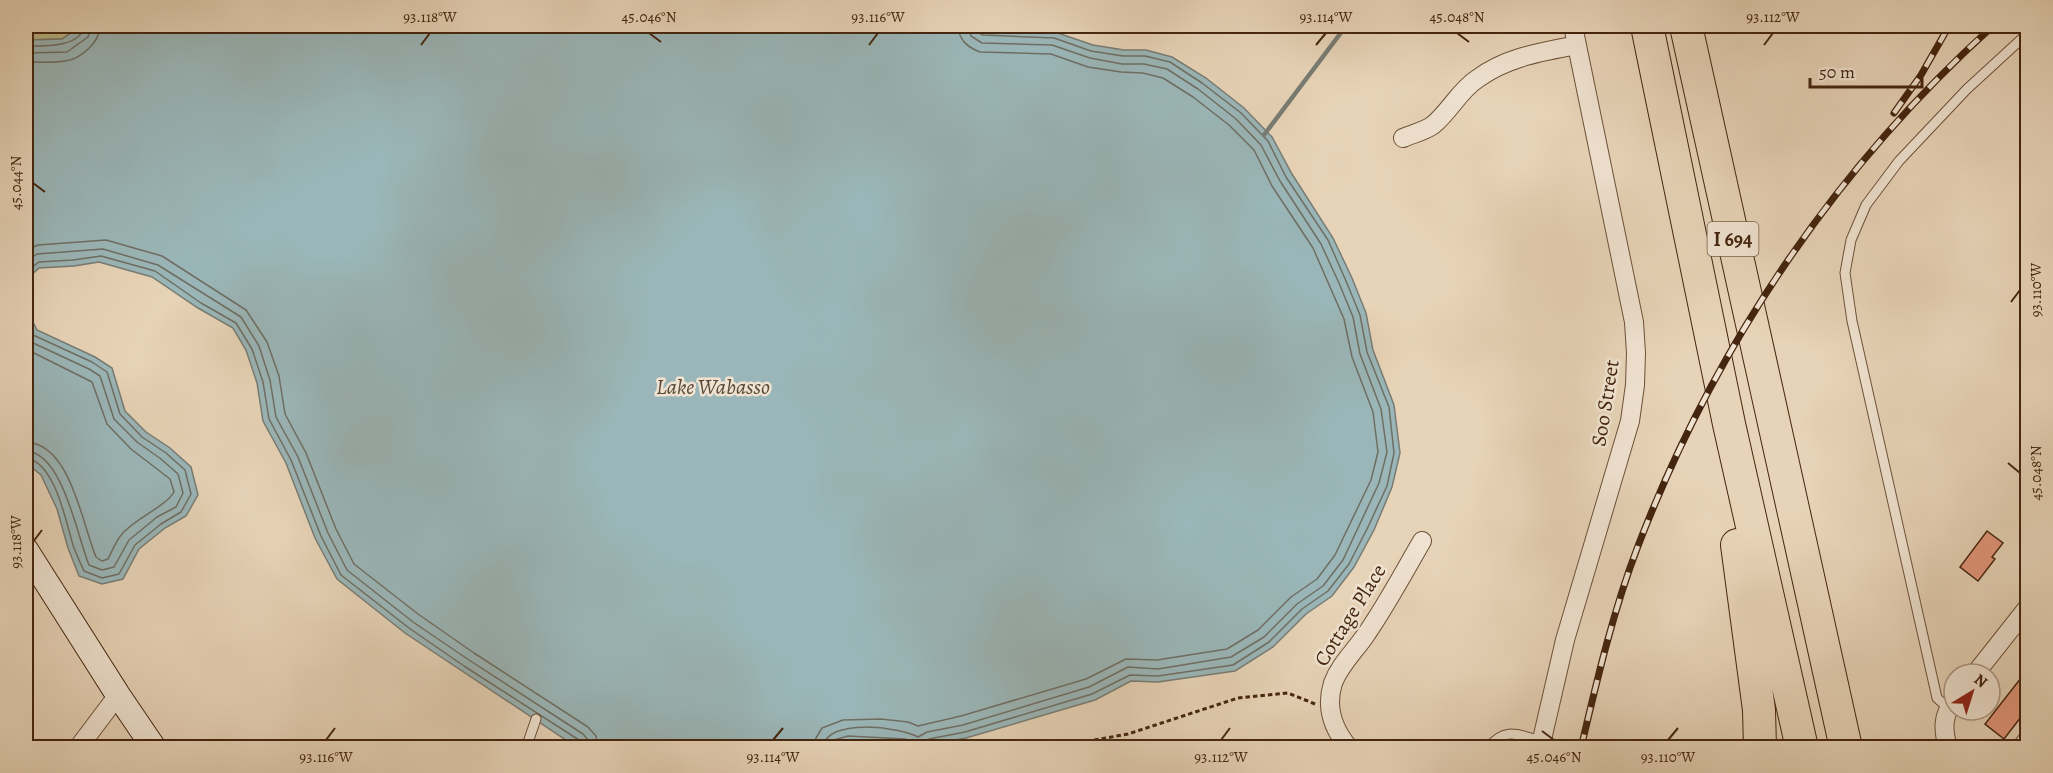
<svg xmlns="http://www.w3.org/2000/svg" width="2053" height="773" font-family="Alegreya,serif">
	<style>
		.green { fill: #bcba89; stroke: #80704c; stroke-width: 1.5 }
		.water { fill: #9ab6b8; stroke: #787c74; stroke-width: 1.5 }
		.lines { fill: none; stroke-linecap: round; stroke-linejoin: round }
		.shore { stroke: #6f6e63; stroke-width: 1.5 }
		.stream { stroke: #787c74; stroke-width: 4.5 }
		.building { fill: #e2967b; stroke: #44250e; stroke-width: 1.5 }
		.lane-casing { stroke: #6d5038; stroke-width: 11 }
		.street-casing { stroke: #6d5038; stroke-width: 20 }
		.secondary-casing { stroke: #44250e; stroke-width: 26 }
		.highway-casing { stroke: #44250e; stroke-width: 34 }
		.path { stroke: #44250e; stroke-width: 3; stroke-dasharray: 4.5 3; stroke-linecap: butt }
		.lane { stroke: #efe2d0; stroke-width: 9 }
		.street { stroke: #efe2d0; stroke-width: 18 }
		.secondary { stroke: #efe2d0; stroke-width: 24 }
		.highway { stroke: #e7d3b7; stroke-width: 32 }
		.rail-casing { stroke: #44250e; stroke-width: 7 }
		.rail { stroke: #efe2d0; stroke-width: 4.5; stroke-dasharray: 14; stroke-linecap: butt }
		.ticks { fill: none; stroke: #44250e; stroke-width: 2 }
		.labels { text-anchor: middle; stroke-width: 5; stroke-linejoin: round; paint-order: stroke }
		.shield { fill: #efe2d0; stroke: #775e48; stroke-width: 1.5 }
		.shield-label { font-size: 20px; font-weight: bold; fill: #44250e }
		.street-label { font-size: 21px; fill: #44250e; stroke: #efe2d0 }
		.water-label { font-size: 22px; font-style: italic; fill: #5a4938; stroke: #efe2d0 }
		.neatline { fill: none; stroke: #44250e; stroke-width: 2 }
		.ticks-label { font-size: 15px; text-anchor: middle; fill: #44250e }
	</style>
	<rect width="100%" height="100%" fill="#e7d3b7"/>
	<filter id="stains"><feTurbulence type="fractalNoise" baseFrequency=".00333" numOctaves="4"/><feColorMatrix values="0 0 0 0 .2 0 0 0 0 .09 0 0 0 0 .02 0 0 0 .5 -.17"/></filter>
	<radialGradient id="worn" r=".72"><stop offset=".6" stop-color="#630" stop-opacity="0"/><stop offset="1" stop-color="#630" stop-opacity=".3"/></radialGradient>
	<!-- green -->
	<path class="green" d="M26 26H81L62 39 26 40Z"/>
	<!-- water -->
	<path class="water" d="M81 26H976L984 30 1055 32 1093 45 1124 50H1146L1172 57 1206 78 1244 108 1272 137 1292 174 1333 238 1352 278 1366 313 1373 350 1394 405 1400 453 1392 487 1374 530 1354 567 1332 596 1306 614 1273 647 1235 671 1158 682 1131 681 1095 700 966 738 921 746 879 742H848L828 748 580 747 566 740 405 633 337 579 315 538 286 463 263 421 257 383 246 350 233 328 198 308 152 277 99 262 74 266 39 268 26 280V40L62 39Z
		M26 308 37 330 95 357 112 368 125 411 146 432 170 448 191 467 198 495 186 516 165 528 139 549 123 579 102 584 79 576 68 548 57 509 41 475 26 463Z"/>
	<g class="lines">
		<!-- shore -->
		<path class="shore" d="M26 46C42 46 81 48 84 26
			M26 53 67 52 88 37 91 26
			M26 62C38 62 52 63 65 61 81 59 100 42 100 26
			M26 250 38 245 106 240 162 256 246 310 267 342 279 376 285 414 306 453 336 529 354 564 418 614 474 653 588 727 596 736 598 748
			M26 262 37 254 103 249 158 265 241 317 259 346 270 380 276 417 298 457 328 533 347 570 413 622 469 660 583 734 588 740 589 748
			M26 272 39 262 73 260 101 256 155 271 201 303 236 323 252 349 263 382 269 419 291 460 321 536 341 575 409 628 464 666 579 740 582 748
			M26 322 33 335 92 362 107 372 120 414 142 437 166 453 185 470 191 494 181 512 161 524 135 545 119 574 102 578 84 571C80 562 76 554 73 545 66 522 55 462 26 458
			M26 338 31 342 89 369 100 376 114 419 137 442 161 459 178 474 183 493 176 507 157 517 129 540 114 567 102 570 89 565C77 536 63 453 26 451
			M26 349 92 382 107 424 131 449 170 479 174 492C166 506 135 519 122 534 116 541 112 551 108 559L102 561 96 557C82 524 71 444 26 442
			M814 748 816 738 822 728 843 720 881 719 908 722 918 726 961 716 1086 679 1126 659 1157 660 1227 649 1258 630 1291 597 1317 579 1335 555 1371 480 1378 452 1373 412 1352 357 1344 319 1313 248 1272 186 1254 150 1229 125 1193 97 1163 78 1143 73 1121 72 1088 67 1051 54 980 52C967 47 959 40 958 26
			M823 748C825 717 901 727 918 737L927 732 963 725 1089 687 1128 667 1158 669 1231 657 1264 637 1297 604 1323 586 1343 560 1379 483 1387 452 1381 409 1360 354 1353 317 1339 283 1321 244 1280 181 1261 145 1236 119 1198 89 1167 69 1144 64H1122L1090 58 1052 45 982 43 971 36 968 26
			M831 748 834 740 848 736 905 739 910 742 912 748
			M924 748 925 742 929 739 965 732 1092 694 1130 675 1158 676 1233 665 1269 642 1302 609 1328 591 1349 564 1368 527 1387 486 1394 453 1389 407 1367 352 1360 315 1346 281 1328 240 1286 177 1268 141 1241 113 1202 83 1170 62 1145 56H1123L1091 51 1054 38 983 35 977 32 975 26"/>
		<!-- stream -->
		<path class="stream" d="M1264 135 1346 26"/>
	</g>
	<!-- building -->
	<path class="building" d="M1987 531 2003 543 1992 557 1995 559 1978 581 1960 567Z
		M2028 669V708L2004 739 1985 724Z"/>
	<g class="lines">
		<defs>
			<path id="lane" d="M1948 708 1937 698 1852 321 1845 273 1851 240 1866 205 1899 161 1967 89 2028 33
				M526 748 536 719
				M1488 748C1505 726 1519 735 1541 741
				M2015 748 2028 732"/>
			<path id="street" d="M1403 138C1412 134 1425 131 1433 125 1450 111 1459 91 1477 79 1507 57 1541 52 1577 45
				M1975 674 2028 607
				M78 748 118 695
				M1349 748C1333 729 1325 708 1333 683 1340 664 1356 650 1367 633 1387 604 1404 572 1422 541
				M1540 748 1565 640 1630 421 1635 385 1636 353 1634 322 1573 26
				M1948 748C1943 730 1942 716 1954 701"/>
			<path id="secondary" d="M26 550 118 695 154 748"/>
			<path id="highway" d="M1647 26 1729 424 1802 748
				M1686 26 1846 748
				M1737 545 1759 710 1760 748"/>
		</defs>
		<!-- lane casing -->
		<use href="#lane" class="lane-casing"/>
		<!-- street casing -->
		<use href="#street" class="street-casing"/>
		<!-- secondary casing -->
		<use href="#secondary" class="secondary-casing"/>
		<!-- highway casing -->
		<use href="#highway" class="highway-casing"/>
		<!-- path -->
		<path class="path" d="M26 523 33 533
			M1050 748 1128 734 1238 698 1288 693 1315 704"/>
		<!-- lane -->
		<use href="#lane" class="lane"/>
		<!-- street -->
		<use href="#street" class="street"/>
		<!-- secondary -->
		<use href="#secondary" class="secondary"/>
		<!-- highway -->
		<use href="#highway" class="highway"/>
		<defs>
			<path id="rail" d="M1894 113 1921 75 1949 26
				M1581 748C1597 680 1613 611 1638 546 1714 348 1835 168 1993 26"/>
		</defs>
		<!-- rail casing -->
		<use href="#rail" class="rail-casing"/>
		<!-- rail -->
		<use href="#rail" class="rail"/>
	</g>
	<!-- ticks -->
	<path class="ticks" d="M649 33 661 42M1457 33 1469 42M421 45 430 33M869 45 878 33M1316 45 1326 33M1764 45 1773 33M33 183 45 192M2011 302 2020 290M2008 463 2020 473M33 542 42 530M1542 731 1554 740M326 740 335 728M773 740 783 728M1221 740 1230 728M1668 740 1678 728"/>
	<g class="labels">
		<!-- shield labels -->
		<rect class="shield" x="1707.5" y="222" width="51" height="34" rx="4.5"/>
		<g class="shield-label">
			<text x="1733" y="246">I 694</text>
		</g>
		<!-- street labels -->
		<g class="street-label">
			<text transform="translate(1605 403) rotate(-81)" y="7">Soo Street</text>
			<text transform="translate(1350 615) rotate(-58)" y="7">Cottage Place</text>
		</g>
		<!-- water labels -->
		<g class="water-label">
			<text x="713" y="394">Lake Wabasso</text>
		</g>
	</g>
	<!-- margin -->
	<rect width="2053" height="773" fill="none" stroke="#e7d3b7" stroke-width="66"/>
	<!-- north arrow -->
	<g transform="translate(1972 692) rotate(38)"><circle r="28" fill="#efe2d0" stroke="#ab9682" stroke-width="1.5"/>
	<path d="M0-4.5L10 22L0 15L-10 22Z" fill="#8f2418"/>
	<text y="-9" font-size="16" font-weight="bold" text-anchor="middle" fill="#44250e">N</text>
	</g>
	<!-- scale -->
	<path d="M1810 78v9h112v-9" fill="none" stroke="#44250e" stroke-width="3"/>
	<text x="1819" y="78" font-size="18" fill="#44250e" stroke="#efe2d0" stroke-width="4.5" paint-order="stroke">50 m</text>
	<rect x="33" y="33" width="1987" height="707" class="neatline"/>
	<g class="ticks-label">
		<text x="430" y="22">93.118°W</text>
		<text x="649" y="22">45.046°N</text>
		<text x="878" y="22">93.116°W</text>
		<text x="1326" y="22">93.114°W</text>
		<text x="1457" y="22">45.048°N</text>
		<text x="1773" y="22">93.112°W</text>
		<text transform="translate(16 183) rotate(-90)" y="5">45.044°N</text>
		<text transform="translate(2036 290) rotate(-90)" y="5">93.110°W</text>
		<text transform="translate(2036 473) rotate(-90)" y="5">45.048°N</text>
		<text transform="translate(16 542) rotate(-90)" y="5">93.118°W</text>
		<text x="326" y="762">93.116°W</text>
		<text x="773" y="762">93.114°W</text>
		<text x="1221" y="762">93.112°W</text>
		<text x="1554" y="762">45.046°N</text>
		<text x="1668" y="762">93.110°W</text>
	</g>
	<rect width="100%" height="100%" filter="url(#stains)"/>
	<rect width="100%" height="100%" fill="url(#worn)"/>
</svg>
